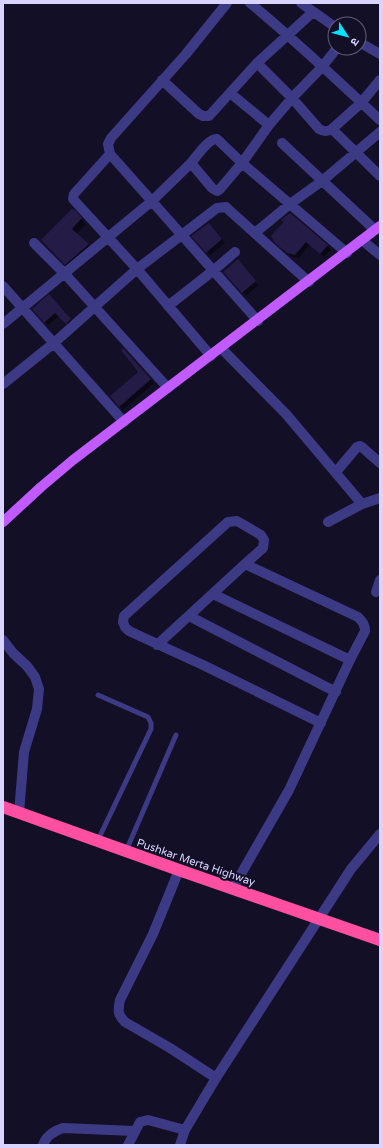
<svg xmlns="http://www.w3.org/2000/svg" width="383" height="1148" font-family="'Varela Round','Noto Sans Devanagari',sans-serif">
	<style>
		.shadow { fill: #0007 }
		.building { fill: #241b47 }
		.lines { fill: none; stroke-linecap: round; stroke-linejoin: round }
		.lane { stroke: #3d3a85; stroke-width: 5 }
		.street { stroke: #3d3a85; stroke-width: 10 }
		.primary { stroke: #c25bff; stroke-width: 10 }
		.highway { stroke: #ff4fa3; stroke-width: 12 }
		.labels { text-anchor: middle; stroke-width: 4; stroke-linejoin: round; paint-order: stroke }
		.street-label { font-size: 11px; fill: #d9d4ff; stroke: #130f26 }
	</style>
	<rect width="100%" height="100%" fill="#130f26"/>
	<!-- shadow -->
	<path class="shadow" d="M74 211 86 224 76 234 93 250 70 269 42 240Z
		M290 214 331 249 324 257 310 244 299 258 291 256 280 246 285 223Z
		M212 227 225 243 210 255 207 252Z
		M241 263 258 285 246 296 225 272Z
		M53 299 74 323 70 326 59 316 48 325 45 322Z
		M127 353 154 383 123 410 111 396 139 372Z"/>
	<!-- building -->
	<path class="building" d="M72 209 75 210 82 218 72 229 89 244 65 265 41 240Z
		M290 213 328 245 320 254 306 242 295 255 287 253 275 243 271 236 284 222 281 220Z
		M209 223 222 239 206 253 191 236Z
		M238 259 256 281 242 293 223 272Z
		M49 294 71 319 66 324 55 313 44 323 32 309Z
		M123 348 151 379 119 407 110 396 138 372 121 350Z"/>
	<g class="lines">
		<!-- lane -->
		<path class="lane" d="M98 695 148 717 151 723V729L98 840
			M126 851 176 735"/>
		<!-- street -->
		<path class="street" d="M227 3 186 54 111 138 108 144 110 154 258 321
			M250 3C295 40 337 80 380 120
			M301 3 335 27
			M359 42 380 54
			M257 63 292 98 319 129C324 132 327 132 332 129L361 103 380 80
			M162 80 199 114 203 116H209L257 63 313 12
			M230 93 269 125
			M332 129 380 176
			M282 143 375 230
			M110 154 74 194 73 199 137 269 211 356
			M191 163C196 157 209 138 217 139L242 163 347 253
			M255 233 290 204 322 181 380 132
			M362 240 380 255
			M34 243 65 274 168 388
			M3 286 124 422
			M168 306 214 270 235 252
			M3 324 152 201 191 163 212 188 217 191 220 189 242 163 269 125 292 98 322 67 337 48
			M221 348 286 414 362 504
			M3 384 54 343 137 269 217 208 226 207 229 210 309 282
			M336 472 357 447 360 446 363 448 380 463
			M328 522 362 504 380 498
			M245 564 263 548 264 540 261 535 237 521 228 522 124 616 123 622 125 627 129 631 203 665 321 723
			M376 592 380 580
			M213 594 350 660
			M189 616 336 692
			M3 640 13 653 27 666 35 677 39 689 37 709 24 752 19 813
			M157 645 245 564 358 617C363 622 365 625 365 631L350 660 289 790 233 888
			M179 870 153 934 120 1000C118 1010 117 1014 125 1022L170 1048 216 1078
			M43 1145C46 1136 54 1131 63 1128L134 1131
			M128 1145 140 1122 148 1120 185 1130
			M180 1145 185 1130 216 1078 351 869 380 834"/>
		<!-- primary -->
		<path class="primary" d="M3 522 41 487 73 460 380 226"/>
		<!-- highway -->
		<path class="highway" d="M3 807 179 870 380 940"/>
	</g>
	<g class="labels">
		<!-- street labels -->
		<g class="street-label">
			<text transform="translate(196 862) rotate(19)" y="4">Pushkar Merta Highway</text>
		</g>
	</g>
	<!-- border -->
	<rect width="383" height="1148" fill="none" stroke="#d9d4ff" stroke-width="8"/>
	<!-- north arrow -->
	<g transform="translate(347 36) rotate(126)"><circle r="19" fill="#130f26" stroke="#625e7d"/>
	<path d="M0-3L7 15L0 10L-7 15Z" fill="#00e5ff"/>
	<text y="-6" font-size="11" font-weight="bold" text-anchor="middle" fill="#d9d4ff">उ</text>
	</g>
</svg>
